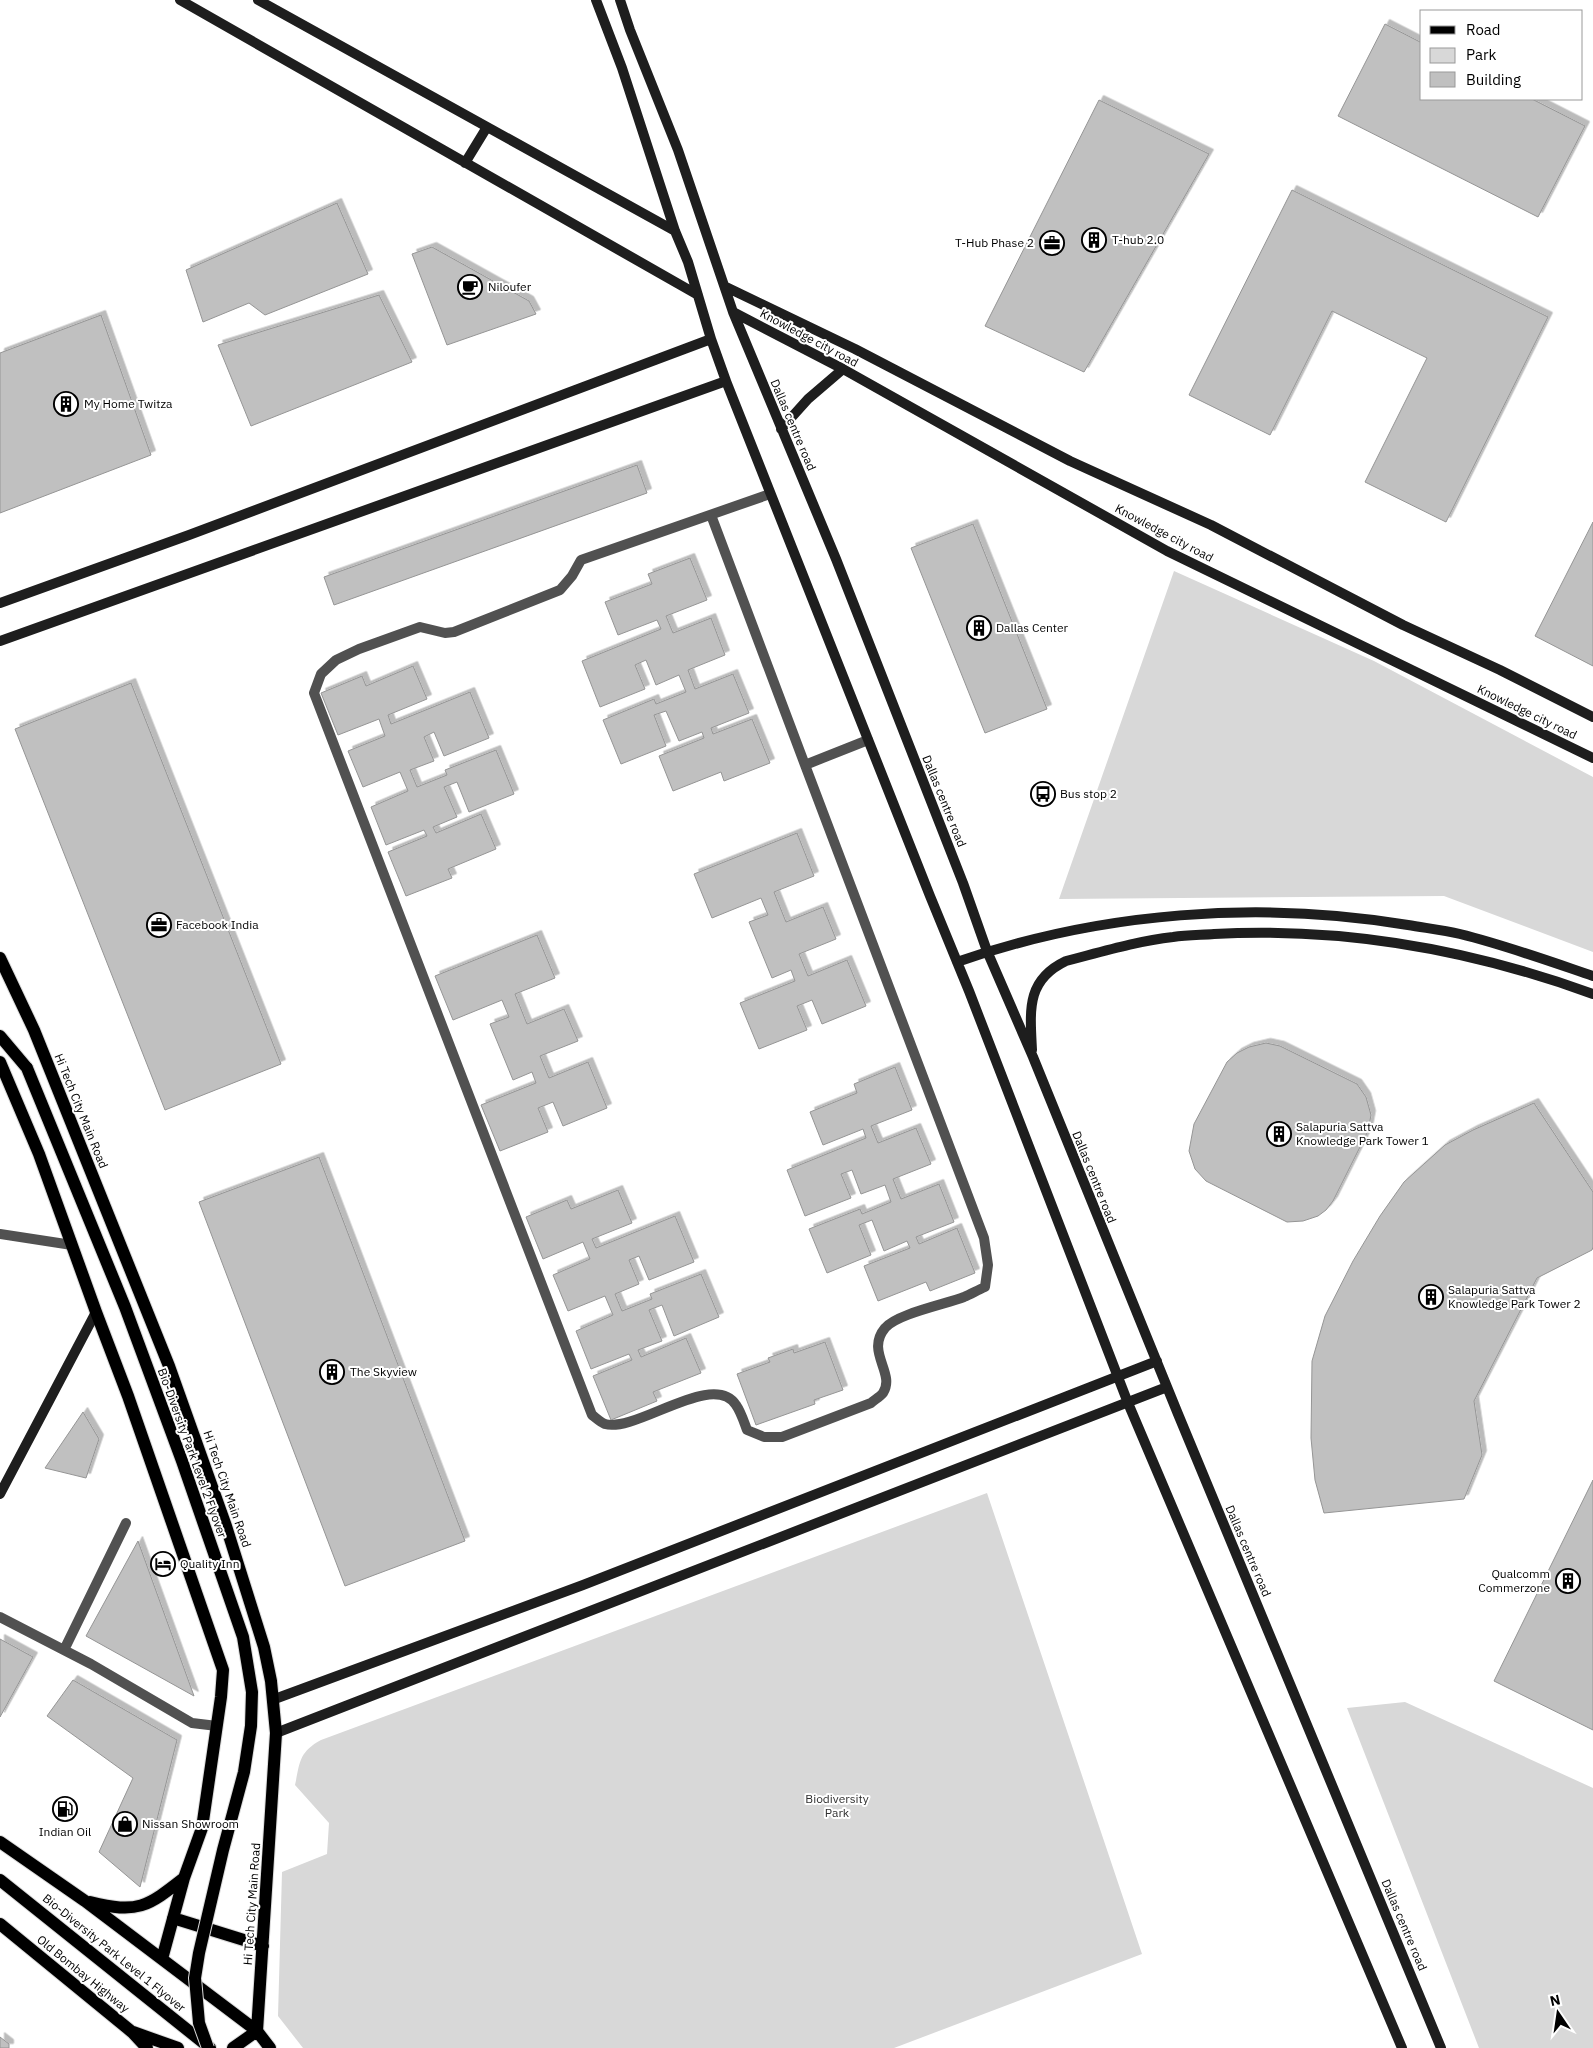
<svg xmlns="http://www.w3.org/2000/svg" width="1593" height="2048" font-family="'IBM Plex Sans',sans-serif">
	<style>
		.green { fill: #d8d8d8 }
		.building { fill: #c0c0c0; stroke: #959595; filter: url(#shadow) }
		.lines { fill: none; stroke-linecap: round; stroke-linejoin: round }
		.primary-casing { stroke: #dbdbdb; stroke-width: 14 }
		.street { stroke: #515151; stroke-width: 10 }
		.secondary { stroke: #1e1e1e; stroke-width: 10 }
		.primary { stroke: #000; stroke-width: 12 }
		.primary-bridge-casing { stroke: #dbdbdb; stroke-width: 14; stroke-linecap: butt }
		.primary-bridge { stroke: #000; stroke-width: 12 }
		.labels { text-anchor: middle; stroke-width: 4; stroke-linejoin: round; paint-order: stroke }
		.poi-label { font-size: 12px; fill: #000; stroke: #fff; text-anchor: start }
		.street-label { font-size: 12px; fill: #000; stroke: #fff }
		.park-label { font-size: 12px; fill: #2f2f2f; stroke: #fff }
	</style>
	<defs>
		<filter id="shadow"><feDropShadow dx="4.5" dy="-4.5" stdDeviation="0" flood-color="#0004"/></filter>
	</defs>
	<rect width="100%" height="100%" fill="#fff"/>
	<!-- green -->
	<path class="green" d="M1174 571 1374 661 1593 777V952L1444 896 1059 899Z
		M987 1493 1142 1954 894 2048H303L278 2016 282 1872 327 1854 329 1823 295 1785C300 1762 299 1752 321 1740Z
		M1405 1702 1593 1788V2048H1479L1347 1708Z"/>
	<!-- building -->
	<path class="building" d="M1385 24 1422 43V99H1532L1585 126 1538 217 1338 116Z
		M1099 100 1209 154 1084 372 985 326Z
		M1292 190 1548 317 1446 522 1365 482 1427 358 1332 311 1270 435 1189 395Z
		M337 203 368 274 265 315 249 303 203 322 186 270Z
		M432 247 529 301 536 314 447 345 412 254Z
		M379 295 412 362 251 426 218 345Z
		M101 315 151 455 0 513V353Z
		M637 465 647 493 334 605 324 577Z
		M1593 522V666L1535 636Z
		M973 524 1047 709 985 733 911 548Z
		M690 558 707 600 666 616 673 633 711 618 725 655 688 670 695 689 733 674 749 713 711 728 713 734 752 719 770 763 724 781 721 772 673 791 659 756 704 738 702 732 679 741 666 711 654 715 666 746 621 764 603 720 654 699 656 704 686 692 679 675 656 685 646 660 635 665 645 689 600 707 582 661 661 629 657 620 618 635 605 602 652 584 648 574Z
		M413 666 427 699 388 715 391 724 470 692 489 738 444 756 434 732 424 737 434 761 410 770 417 787 447 775 445 770 496 750 514 794 469 812 457 782 444 787 457 817 433 827 436 833 481 814 496 849 448 869 452 878 406 896 388 852 427 836 424 830 386 845 371 807 408 791 400 772 363 787 348 751 385 736 379 719 338 735 321 693 362 676 366 686Z
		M131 683 281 1064 165 1110 15 729Z
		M797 833 814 876 774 892 786 922 823 907 836 939 799 954 808 976 847 960 866 1006 822 1024 812 1000 797 1006 807 1030 759 1049 740 1003 795 981 791 970 772 978 749 922 768 915 761 898 712 918 694 874Z
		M537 935 555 978 515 994 527 1024 564 1009 578 1041 540 1056 549 1078 588 1062 607 1108 563 1126 553 1102 538 1108 548 1132 500 1151 481 1105 536 1083 532 1072 513 1080 490 1024 509 1017 502 1000 453 1020 435 976Z
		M1266 1043 1280 1046 1357 1084 1366 1097 1371 1115 1368 1131 1333 1201 1326 1210 1318 1216 1303 1221 1287 1222 1206 1181 1195 1169 1189 1151 1194 1124 1227 1062 1237 1053 1249 1047Z
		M895 1067 912 1110 871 1126 878 1143 916 1128 931 1164 893 1179 901 1199 939 1184 954 1222 916 1237 919 1244 957 1228 975 1273 930 1291 926 1282 878 1301 864 1266 910 1248 907 1241 884 1251 872 1220 859 1225 871 1255 827 1273 809 1229 860 1209 862 1214 891 1202 885 1185 861 1194 852 1170 841 1174 851 1198 805 1216 787 1170 866 1138 863 1129 823 1145 810 1112 857 1093 854 1084Z
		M1534 1103 1593 1192V1247L1592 1250 1537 1278 1474 1401 1482 1455 1464 1499 1324 1513 1315 1480 1311 1438 1312 1361 1325 1316 1353 1261 1380 1216 1404 1182 1445 1145 1473 1130Z
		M319 1157 465 1541 345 1586 199 1202Z
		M618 1190 632 1223 592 1239 596 1248 675 1216 694 1262 649 1280 639 1256 629 1260 639 1284 615 1294 622 1311 652 1299 650 1294 701 1274 719 1317 674 1336 662 1305 649 1310 662 1341 638 1350 641 1357 686 1338 701 1373 653 1392 657 1401 611 1420 593 1376 632 1360 629 1354 591 1369 576 1331 613 1315 605 1296 568 1311 553 1275 590 1259 583 1242 543 1259 526 1217 567 1200 571 1209Z
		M825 1342 843 1390 814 1400 815 1404 756 1425 737 1374 770 1362 768 1358 793 1349 794 1353Z
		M83 1412 99 1439 86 1478 45 1468Z
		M1593 1480V1730L1494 1681Z
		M138 1541 194 1696 86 1636Z
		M0 1639 33 1657 0 1717Z
		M73 1680 177 1740 140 1887 99 1852 133 1778 47 1716Z
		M0 2037 9 2044V2048H0Z"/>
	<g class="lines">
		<defs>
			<path id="primary" d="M0 958 34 1030 169 1366 226 1526 264 1647 271 1681 276 1733 257 2031
				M0 1036 27 1068
				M0 1062 39 1154 96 1312 128 1396 223 1670 221 1697 202 1828 184 1878 162 1959
				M0 1842 85 1901 257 2031 270 2048
				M0 1880 210 2048
				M90 1902C138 1914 147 1907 184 1878
				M173 1918 263 1946
				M0 1924 132 2032 147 2048
				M133 2032 178 2048
				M233 2048 257 2031"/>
		</defs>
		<!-- primary casing -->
		<use href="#primary" class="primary-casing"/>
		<!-- street -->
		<path class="street" d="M770 494 581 560 572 576 560 590 454 632 445 633 420 627 359 649 336 660 321 674 314 693 592 1415C595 1417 600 1422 605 1424 636 1433 713 1370 736 1405 741 1412 744 1422 747 1430L764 1437H782L871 1403C874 1400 880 1397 883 1393 896 1373 865 1352 885 1328 896 1314 946 1304 964 1297 971 1294 978 1290 985 1287L988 1265 984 1238 805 765 868 740
			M711 515 805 765
			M0 1234 72 1245
			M0 1617 91 1664 192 1723 217 1726
			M64 1650 126 1523"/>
		<!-- secondary -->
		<path class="secondary" d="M180 0 698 295
			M258 0 675 231
			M596 0 622 68 675 231 688 262 711 339 726 381 930 896 969 991 1128 1403 1402 2048
			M620 0 630 30 678 150 733 312 836 559 963 883 987 951 1033 1057 1178 1414 1441 2048
			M465 163 487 127
			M726 287 855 349 1070 461 1211 525 1403 625 1500 670 1593 717
			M733 312 843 369 1167 551 1593 758
			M781 429 808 399 843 369
			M0 603 189 535 711 339
			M0 641 726 381
			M957 962C1100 912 1259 900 1408 925 1425 928 1443 930 1460 934 1505 945 1549 961 1593 976
			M1032 1050C1030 1010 1026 980 1066 961 1101 952 1137 941 1173 937 1187 935 1201 935 1214 934 1343 927 1472 950 1593 994
			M0 1494 96 1312
			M272 1700 583 1585 1157 1361
			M276 1733 1167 1387"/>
		<!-- primary -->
		<use href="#primary" class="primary"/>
		<defs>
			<path id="primary-bridge" d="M27 1068 125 1307 182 1461 243 1637 252 1692 251 1726 244 1772 223 1850 199 1953 195 1978 199 2023 208 2048"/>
		</defs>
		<!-- primary-bridge casing -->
		<use href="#primary-bridge" class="primary-bridge-casing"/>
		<!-- primary-bridge -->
		<use href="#primary-bridge" class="primary-bridge"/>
	</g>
	<!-- icons -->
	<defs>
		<symbol id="building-ring" viewBox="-11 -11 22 22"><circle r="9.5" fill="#fff" stroke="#000" stroke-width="1.5"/><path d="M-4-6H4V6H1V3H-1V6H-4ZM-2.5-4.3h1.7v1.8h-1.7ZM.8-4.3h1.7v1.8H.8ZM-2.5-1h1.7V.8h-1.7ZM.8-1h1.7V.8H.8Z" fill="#000"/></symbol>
		<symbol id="office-ring" viewBox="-11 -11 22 22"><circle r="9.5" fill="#fff" stroke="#000" stroke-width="1.5"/><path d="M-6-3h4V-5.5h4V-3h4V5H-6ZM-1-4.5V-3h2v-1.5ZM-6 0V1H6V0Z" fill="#000"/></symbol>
		<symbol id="cafe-ring" viewBox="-11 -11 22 22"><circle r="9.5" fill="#fff" stroke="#000" stroke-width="1.5"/><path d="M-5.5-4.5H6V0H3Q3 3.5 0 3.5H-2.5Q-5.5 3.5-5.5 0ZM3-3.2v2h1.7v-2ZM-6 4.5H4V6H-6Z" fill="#000"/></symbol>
		<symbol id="bus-ring" viewBox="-11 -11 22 22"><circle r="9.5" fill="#fff" stroke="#000" stroke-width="1.5"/><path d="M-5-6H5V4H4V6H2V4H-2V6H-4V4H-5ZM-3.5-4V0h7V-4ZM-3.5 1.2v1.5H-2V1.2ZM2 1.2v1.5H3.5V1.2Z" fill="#000"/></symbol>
		<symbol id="hotel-ring" viewBox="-11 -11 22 22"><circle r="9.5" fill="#fff" stroke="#000" stroke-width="1.5"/><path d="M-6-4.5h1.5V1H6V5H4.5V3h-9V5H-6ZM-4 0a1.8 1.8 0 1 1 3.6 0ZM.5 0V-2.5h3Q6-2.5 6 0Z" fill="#000"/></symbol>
		<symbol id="fuel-ring" viewBox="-11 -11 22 22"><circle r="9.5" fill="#fff" stroke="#000" stroke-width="1.5"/><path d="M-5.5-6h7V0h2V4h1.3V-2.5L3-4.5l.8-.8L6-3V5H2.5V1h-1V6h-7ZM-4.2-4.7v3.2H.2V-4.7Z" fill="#000"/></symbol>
		<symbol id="shop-ring" viewBox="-11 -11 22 22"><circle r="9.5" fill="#fff" stroke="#000" stroke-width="1.5"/><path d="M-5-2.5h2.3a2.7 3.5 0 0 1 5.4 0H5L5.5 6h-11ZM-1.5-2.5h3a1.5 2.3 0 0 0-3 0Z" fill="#000"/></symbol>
	</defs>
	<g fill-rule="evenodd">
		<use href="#building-ring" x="1080" y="226" width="28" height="28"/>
		<use href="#office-ring" x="1038" y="229" width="28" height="28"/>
		<use href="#cafe-ring" x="456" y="273" width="28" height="28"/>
		<use href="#building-ring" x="52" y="390" width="28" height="28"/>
		<use href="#building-ring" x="965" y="614" width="28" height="28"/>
		<use href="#bus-ring" x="1029" y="780" width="28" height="28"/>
		<use href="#office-ring" x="145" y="911" width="28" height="28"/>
		<use href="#building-ring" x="1265" y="1120" width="28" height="28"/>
		<use href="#building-ring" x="1417" y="1283" width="28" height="28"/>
		<use href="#building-ring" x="318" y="1358" width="28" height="28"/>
		<use href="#hotel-ring" x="149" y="1550" width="28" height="28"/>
		<use href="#building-ring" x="1554" y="1567" width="28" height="28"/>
		<use href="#fuel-ring" x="51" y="1795" width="28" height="28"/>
		<use href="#shop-ring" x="111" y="1810" width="28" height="28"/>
	</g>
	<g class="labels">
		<!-- poi labels -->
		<g class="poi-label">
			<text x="1112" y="244">T-hub 2.0</text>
			<text x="1034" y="247" text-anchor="end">T-Hub Phase 2</text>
			<text x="488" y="291">Niloufer</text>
			<text x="84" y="408">My Home Twitza</text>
			<text x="996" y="632">Dallas Center</text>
			<text x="1060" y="798">Bus stop 2</text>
			<text x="176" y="929">Facebook India</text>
			<text x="1296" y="1131">Salapuria Sattva<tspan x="1296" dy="14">Knowledge Park Tower 1</tspan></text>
			<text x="1448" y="1294">Salapuria Sattva<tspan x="1448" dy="14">Knowledge Park Tower 2</tspan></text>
			<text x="350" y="1376">The Skyview</text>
			<text x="180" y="1568">Quality Inn</text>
			<text x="1550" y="1578" text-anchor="end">Qualcomm<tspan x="1550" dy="14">Commerzone</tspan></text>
			<text x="142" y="1828">Nissan Showroom</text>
			<text x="65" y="1836" text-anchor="middle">Indian Oil</text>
		</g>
		<!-- street labels -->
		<g class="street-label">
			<text transform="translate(809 338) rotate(28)" y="4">Knowledge city road</text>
			<text transform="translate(793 425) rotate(67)" y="4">Dallas centre road</text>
			<text transform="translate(1164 533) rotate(28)" y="4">Knowledge city road</text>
			<text transform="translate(1527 712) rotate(26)" y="4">Knowledge city road</text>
			<text transform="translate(944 801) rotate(68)" y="4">Dallas centre road</text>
			<text transform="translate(81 1111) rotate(68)" y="4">Hi Tech City Main Road</text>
			<text transform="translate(1094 1177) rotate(68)" y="4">Dallas centre road</text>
			<text transform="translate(192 1453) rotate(70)" y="4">Bio-Diversity Park Level 2 Flyover</text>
			<text transform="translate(227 1489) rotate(71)" y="4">Hi Tech City Main Road</text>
			<text transform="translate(1248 1551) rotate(67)" y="4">Dallas centre road</text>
			<text transform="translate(252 1904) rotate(-86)" y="4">Hi Tech City Main Road</text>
			<text transform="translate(1404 1925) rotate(67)" y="4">Dallas centre road</text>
			<text transform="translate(114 1953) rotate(39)" y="4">Bio-Diversity Park Level 1 Flyover</text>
			<text transform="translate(83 1974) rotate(39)" y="4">Old Bombay Highway</text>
		</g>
		<!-- park labels -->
		<g class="park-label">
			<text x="837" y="1803">Biodiversity<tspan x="837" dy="14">Park</tspan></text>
		</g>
	</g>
	<!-- legend -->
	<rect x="1420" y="10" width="162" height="90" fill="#ffffff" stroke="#999999"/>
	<rect x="1430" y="26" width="25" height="8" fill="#000000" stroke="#999999"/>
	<text x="1466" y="35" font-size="15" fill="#000000">Road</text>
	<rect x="1430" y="48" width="25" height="15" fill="#d8d8d8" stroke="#999999"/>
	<text x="1466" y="60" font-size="15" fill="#000000">Park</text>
	<rect x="1430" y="72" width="25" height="15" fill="#c0c0c0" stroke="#999999"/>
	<text x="1466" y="85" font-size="15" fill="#000000">Building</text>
	<!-- north arrow -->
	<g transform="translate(1558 2013) rotate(347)" stroke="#ffffff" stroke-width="4" paint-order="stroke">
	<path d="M0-4L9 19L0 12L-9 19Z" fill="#000000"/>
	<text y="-8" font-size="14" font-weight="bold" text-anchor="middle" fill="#000000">N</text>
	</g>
</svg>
